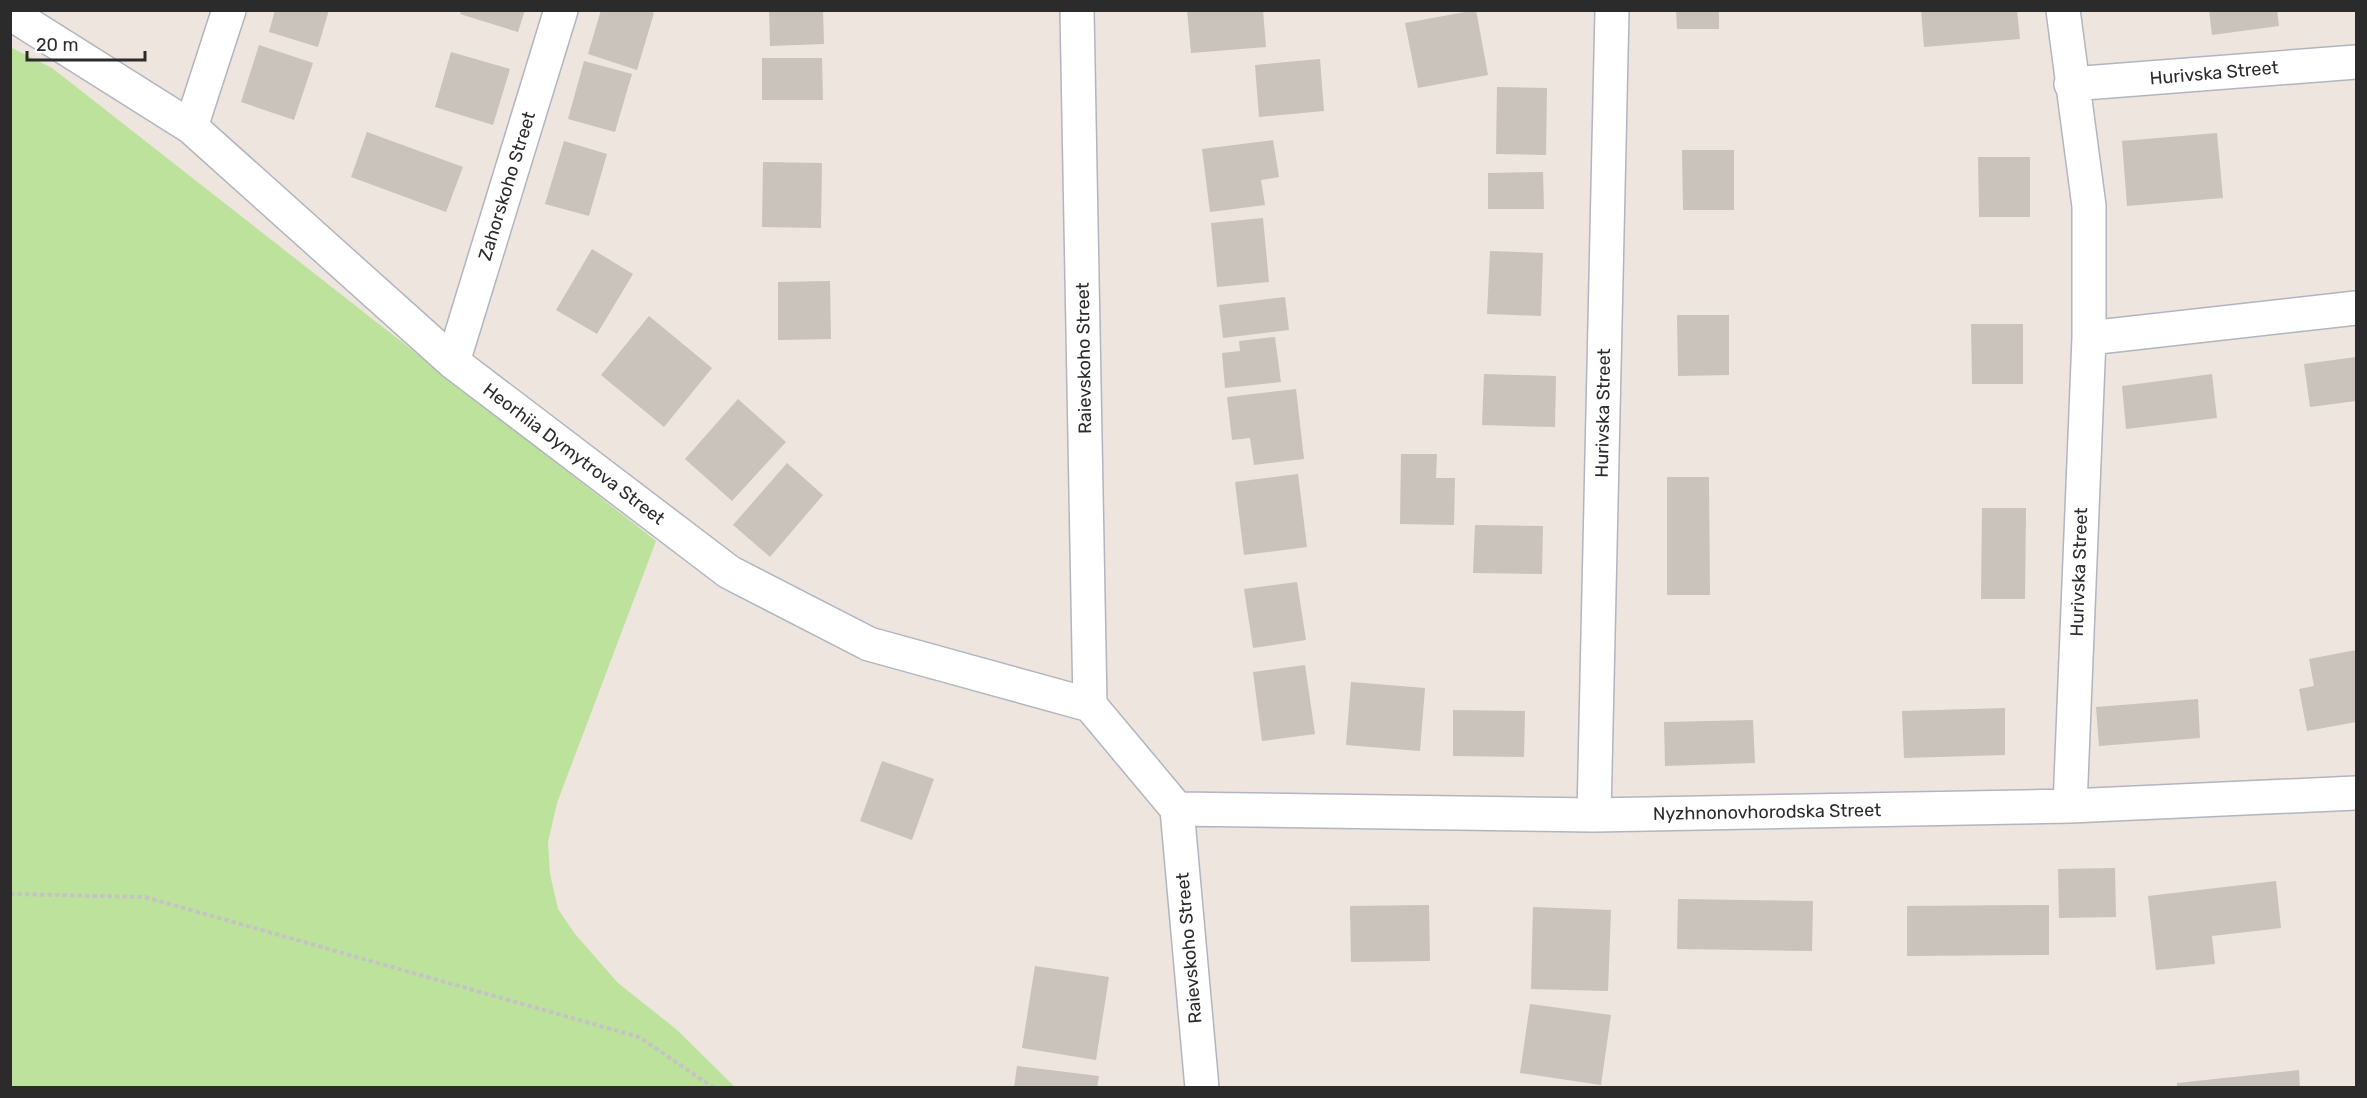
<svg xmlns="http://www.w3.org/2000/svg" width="2367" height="1098" font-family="Rubik,sans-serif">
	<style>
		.green { fill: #bde29c }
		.building { fill: #c9c3bc }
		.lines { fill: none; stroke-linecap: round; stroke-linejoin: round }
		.street-casing { stroke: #b1b5bf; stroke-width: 36 }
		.path { stroke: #c4c4c4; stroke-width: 4; stroke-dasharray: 4.5 3; stroke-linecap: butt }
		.street { stroke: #fff; stroke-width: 33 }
		.labels { text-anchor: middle; stroke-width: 4.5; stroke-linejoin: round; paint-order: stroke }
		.street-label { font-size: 18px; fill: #2b2b2b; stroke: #fff }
	</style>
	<rect width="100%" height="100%" fill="#ede5de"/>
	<!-- green -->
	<path class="green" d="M10 47 52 68 656 541 557 803 548 842 550 874 558 909 575 934 618 983 676 1029 735 1087H11Z"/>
	<!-- building -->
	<path class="building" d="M275 10H329L318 47 269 32Z
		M462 10H525L518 32 460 14Z
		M601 10H646L654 13 637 70 588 54Z
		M769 10H823L824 44 770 46Z
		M1187 10H1263L1266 47 1191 53Z
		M1476 10 1488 75 1418 88 1405 23Z
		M1676 10H1719V29H1677Z
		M1921 10H2017L2020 39 1924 47Z
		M2209 10H2277L2279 26 2212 35Z
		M259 45 313 63 294 120 241 102Z
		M451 52 510 69 493 125 435 107Z
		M762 58H822L823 100H762Z
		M1320 59 1324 111 1259 117 1255 65Z
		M584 61 632 74 615 132 568 119Z
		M1497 87 1547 88 1546 155 1496 154Z
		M367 132 463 167 446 212 351 177Z
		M2217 133 2223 198 2127 206 2122 141Z
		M1273 140 1279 177 1261 180 1265 205 1210 212 1202 149Z
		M564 141 607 154 589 216 545 204Z
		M1682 150H1734V210H1683Z
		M1978 157H2030V217H1979Z
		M763 162 822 163 821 228 762 227Z
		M1543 172 1544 209H1488V173Z
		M1263 218 1269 282 1217 287 1211 223Z
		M592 249 633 274 597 334 556 310Z
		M1490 251 1543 253 1541 316 1487 314Z
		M830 281 831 339 778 340V282Z
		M1285 297 1289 330 1223 338 1219 305Z
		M1677 315H1729V375L1678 376Z
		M649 316 712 368 664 427 601 375Z
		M1971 324H2023V384H1972Z
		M1275 337 1281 382 1225 388 1222 353 1240 351 1239 341Z
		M2356 357V401L2310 407 2304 364Z
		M1484 374 1556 376 1555 427 1482 425Z
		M2212 374 2217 418 2126 429 2122 386Z
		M1296 389 1304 459 1254 465 1250 438 1232 440 1227 397Z
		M738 399 786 442 732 501 685 459Z
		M1401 454H1437L1436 478H1455L1454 525 1400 524Z
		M787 463 823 495 770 557 733 525Z
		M1298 474 1307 547 1244 555 1235 482Z
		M1667 477H1709L1710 595H1667Z
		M1982 508H2026L2025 599H1981Z
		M1475 525 1543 526 1542 574 1473 573Z
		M1297 582 1306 640 1253 648 1244 589Z
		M2356 650V722L2307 731 2299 689 2314 686 2309 659Z
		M1305 665 1315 734 1262 741 1253 672Z
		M1351 682 1425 688 1420 751 1346 745Z
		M2198 699 2200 738 2099 746 2096 707Z
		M2005 708V755L1904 758 1902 711Z
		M1453 710 1525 711 1524 757 1453 756Z
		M1753 720 1755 763 1665 766 1664 722Z
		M882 761 934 779 912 840 860 821Z
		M2115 868 2116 917 2059 918 2058 869Z
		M2276 881 2281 928 2212 936 2215 964 2156 970 2148 896Z
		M1678 899 1813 901 1812 951 1677 949Z
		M1429 905 1430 961 1351 962 1350 906Z
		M2049 905V955L1907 956V906Z
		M1533 907 1611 910 1608 991 1531 989Z
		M1035 966 1109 977 1096 1060 1022 1048Z
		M1530 1004 1611 1015 1601 1085 1520 1073Z
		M1017 1066 1099 1076 1097 1088H1014Z
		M2299 1070 2300 1088H2177V1083Z"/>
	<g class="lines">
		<defs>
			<path id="street" d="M1077 10 1090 705
				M2063 10 2089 206V338L2070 806
				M10 13 191 127 453 362 729 572 869 644 1090 705 1177 809
				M2071 84 2356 62
				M191 127 229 10
				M2089 338 2356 308
				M453 362 561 10
				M1177 809 1594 815 2070 806 2356 793
				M1177 809 1202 1088
				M1594 815 1612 10"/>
		</defs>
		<!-- street casing -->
		<use href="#street" class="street-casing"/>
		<!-- path -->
		<path class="path" d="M10 894 145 897 639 1037 714 1088"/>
		<!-- street -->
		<use href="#street" class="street"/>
	</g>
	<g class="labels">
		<!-- street labels -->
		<g class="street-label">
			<text transform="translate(2214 73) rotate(-5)" y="6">Hurivska Street</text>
			<text transform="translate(507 186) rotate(-73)" y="6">Zahorskoho Street</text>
			<text transform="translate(1084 358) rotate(-91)" y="6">Raievskoho Street</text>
			<text transform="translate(1603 413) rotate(-89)" y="6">Hurivska Street</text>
			<text transform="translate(574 454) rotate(37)" y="6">Heorhiia Dymytrova Street</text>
			<text transform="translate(2079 572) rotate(-88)" y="6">Hurivska Street</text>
			<text transform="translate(1767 812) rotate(-1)" y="6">Nyzhnonovhorodska Street</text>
			<text transform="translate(1189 948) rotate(-95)" y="6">Raievskoho Street</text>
		</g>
	</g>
	<!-- border -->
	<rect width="2367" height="1098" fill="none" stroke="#2b2b2b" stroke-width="24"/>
	<!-- scale -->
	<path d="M27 51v9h118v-9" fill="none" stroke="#2b2b2b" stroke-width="3"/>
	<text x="36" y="51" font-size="18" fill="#2b2b2b" stroke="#ffffff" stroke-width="4.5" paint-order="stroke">20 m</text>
</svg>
